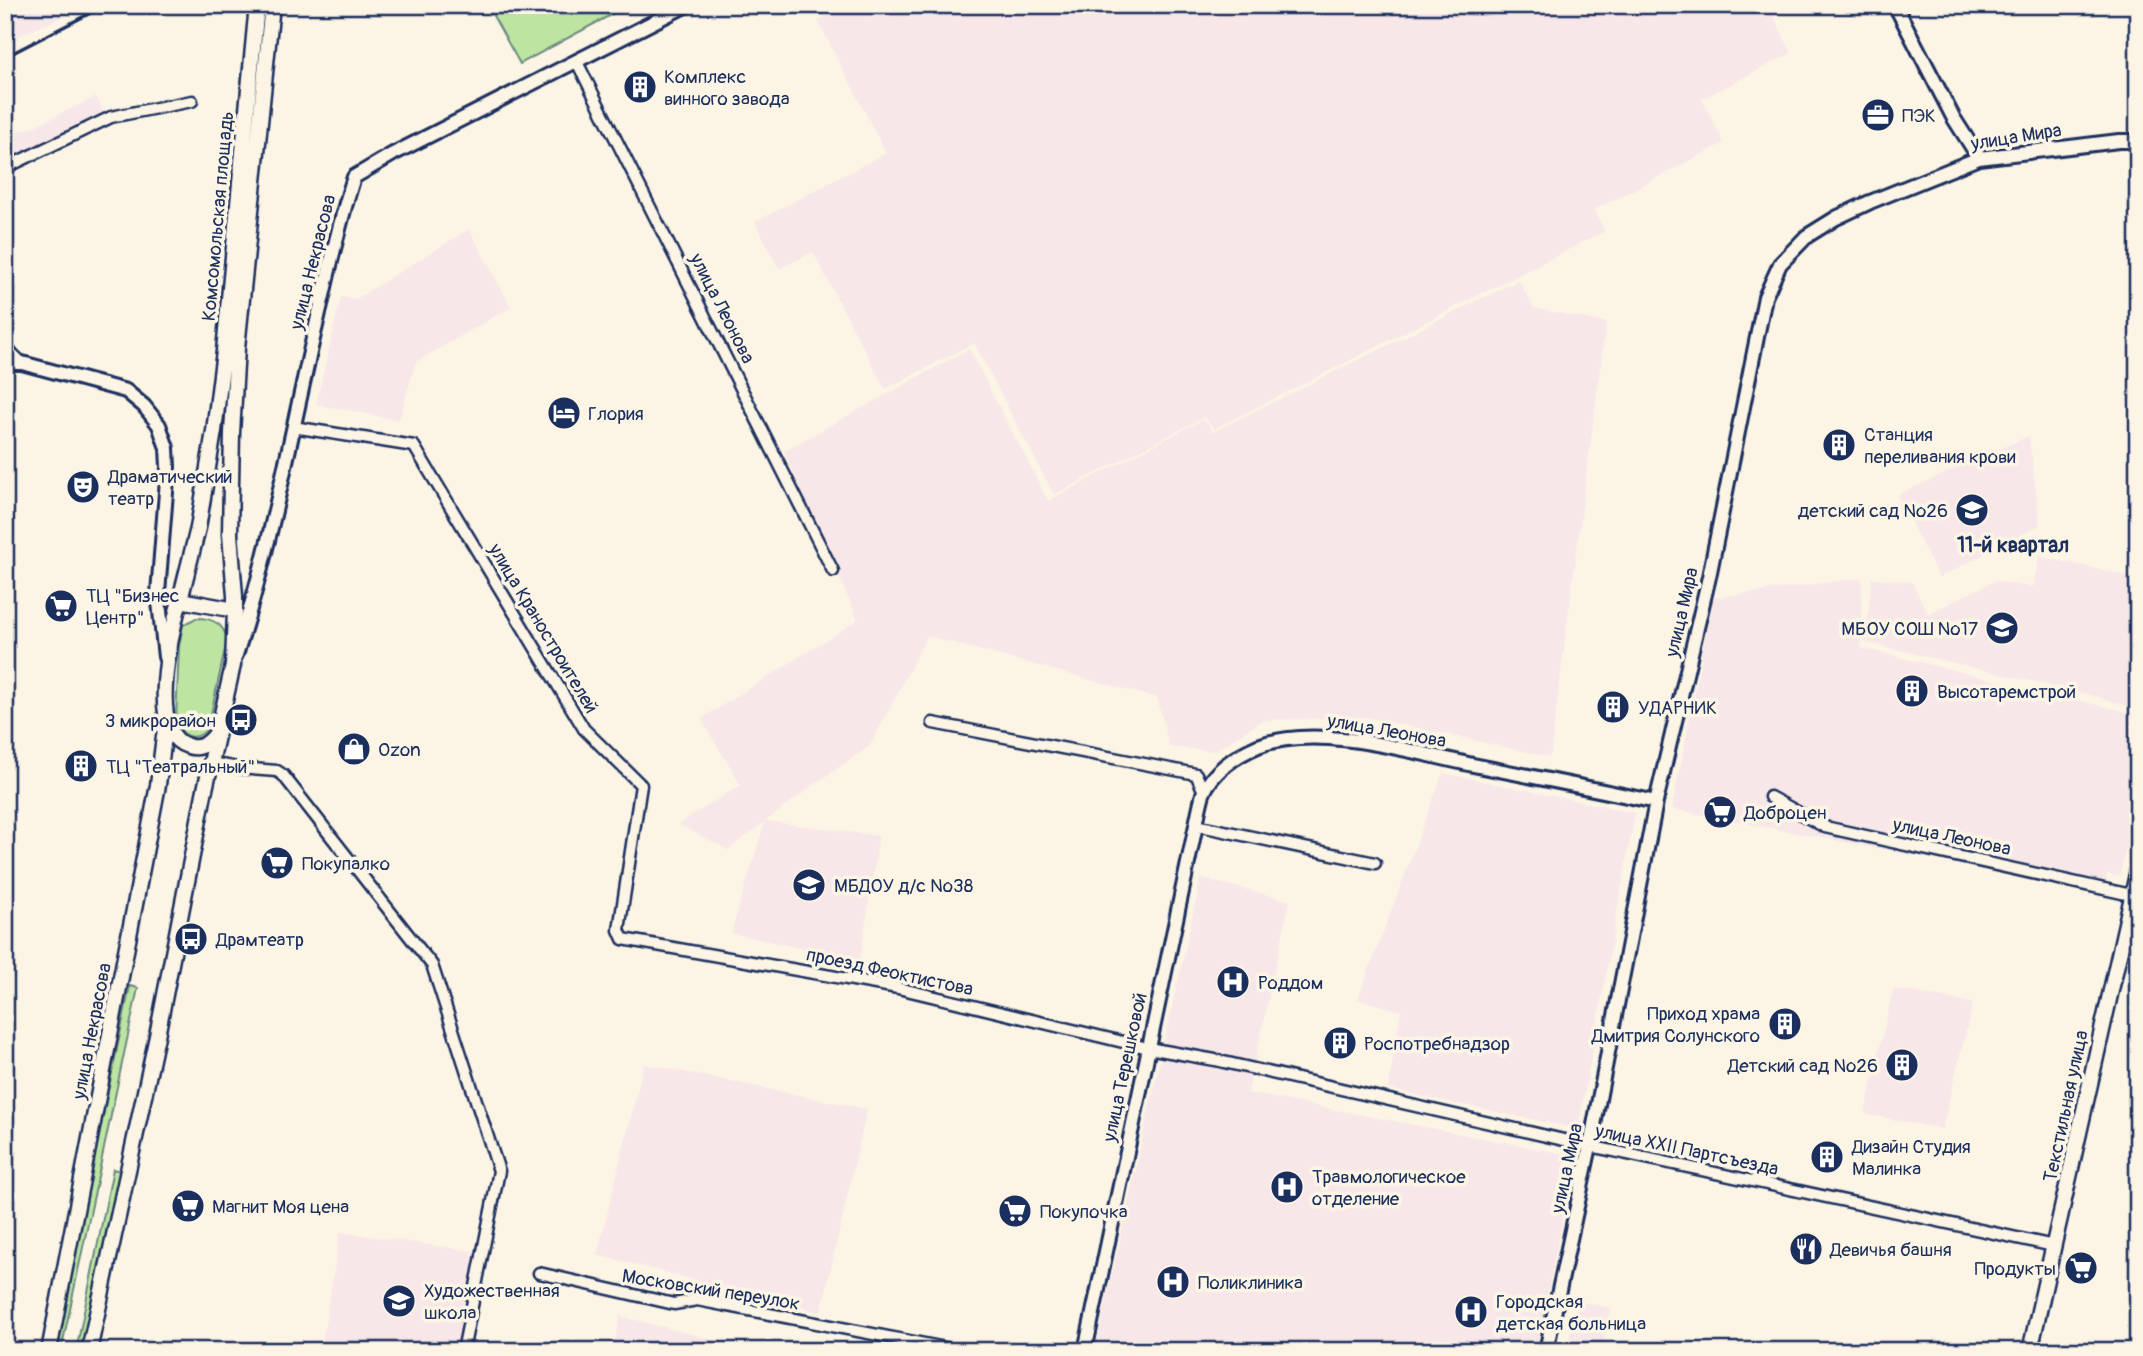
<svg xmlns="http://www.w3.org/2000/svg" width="2143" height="1356" font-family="Pangolin,sans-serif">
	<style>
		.built { fill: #f7e7e8 }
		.green { fill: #bde5a1; stroke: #6c8a80; stroke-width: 2 }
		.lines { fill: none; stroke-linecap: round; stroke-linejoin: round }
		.minor-casing { stroke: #1b2f5e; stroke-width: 15 }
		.tertiary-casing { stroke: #1b2f5e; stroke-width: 18 }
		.secondary-casing { stroke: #1b2f5e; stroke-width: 19 }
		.minor { stroke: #fcf5e5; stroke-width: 10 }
		.tertiary { stroke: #fcf5e5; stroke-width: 12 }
		.secondary { stroke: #fcf5e5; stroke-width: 14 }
		.rail { stroke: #1b2f5e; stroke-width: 3.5 }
		.labels { text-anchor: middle; stroke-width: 7; stroke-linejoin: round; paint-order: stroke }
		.poi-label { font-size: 19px; fill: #1b2f5e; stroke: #fcf5e5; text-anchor: start }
		.street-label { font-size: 19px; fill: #1b2f5e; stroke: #fcf5e5 }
		.neighbourhood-label { font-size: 21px; font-weight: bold; fill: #1b2f5e; stroke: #fcf5e5 }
	</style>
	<rect width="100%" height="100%" fill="#fcf5e5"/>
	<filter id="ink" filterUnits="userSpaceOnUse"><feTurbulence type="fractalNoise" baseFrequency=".0143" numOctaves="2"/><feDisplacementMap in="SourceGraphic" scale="14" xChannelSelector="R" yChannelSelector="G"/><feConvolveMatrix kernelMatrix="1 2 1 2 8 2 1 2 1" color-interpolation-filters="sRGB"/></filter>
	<g filter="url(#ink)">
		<!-- built -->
		<path class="built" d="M5 5H89L5 42Z
			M849 5H1768L1792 53 1702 99 1724 143 1594 210 1605 231 1214 429 1204 417 1054 495 974 343 885 389 813 252 779 269 755 222 886 153 818 21Z
			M96 97 105 114 5 161V119L12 131 28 129Z
			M469 229 511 307 416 362 399 420 316 404 341 297 356 299Z
			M1519 280 1534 308 1606 323 1550 757 1366 717 1263 720 1214 751 1169 747 1157 698 927 636 870 746 819 781 766 821 879 836 860 961 731 933 765 822 728 850 678 824 741 785 701 719 858 620 784 451 969 349 1048 501 1204 419 1213 432Z
			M2029 436 2040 525 1939 578 1897 495Z
			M2039 556 2138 578V709L2098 697 1865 642 1872 578 1912 582 1928 614 1994 581 2033 587Z
			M1862 578 1861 648 2135 714 2138 719V801L2119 877 2107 874 2104 892 1672 809 1713 598Z
			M1443 773 1635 813 1578 1129 1388 1089 1401 1011 1358 999Z
			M1201 878 1290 901 1248 1093 1575 1156 1536 1351H1095Z
			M1893 989 1973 1003 1942 1129 1865 1114Z
			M644 1064 867 1109 821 1312 597 1255Z
			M340 1232 479 1252 460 1351H321Z
			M1578 1301 1611 1308 1601 1351H1582L1567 1348Z
			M620 1316 751 1349 750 1351H613Z"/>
		<!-- green -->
		<path class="green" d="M487 5H629L520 64Z
			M196 618C212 618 224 623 227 640L208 728C196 743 180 737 176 720L179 646 183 625Z
			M130 986 138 988 61 1351H54Z
			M113 1169 120 1171 83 1351H76Z"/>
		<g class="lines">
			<defs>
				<path id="minor" d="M577 62 833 571
					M5 168 111 117 192 101
					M5 347 22 363
					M293 427 414 446 584 729 641 785 619 930 623 939 898 988 1148 1048 1215 1060 1590 1146 2054 1246
					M933 723 1196 774 1204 792
					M211 763 238 768 277 771 283 775 432 965 499 1171 463 1351
					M1770 797 1825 827 2131 895
					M1196 825 1375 863
					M539 1273 674 1304 697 1300 961 1351"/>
				<path id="tertiary" d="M1895 5 1953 117 1979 158
					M5 363H22L126 391 144 406 159 425 167 448 168 467 158 593 165 657
					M236 655C274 538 294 415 323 296 332 256 341 216 354 177L393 154 687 5
					M1085 1351 1196 825C1198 815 1200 804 1203 794 1212 771 1237 755 1258 746 1319 723 1412 752 1473 765 1534 777 1595 789 1656 802
					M1546 1351 1590 1146 1656 802 1709 577 1765 297 1780 264 1807 236 1836 218 1870 202 1979 158 2119 141H2138"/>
				<path id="secondary" d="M180 600 198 528 214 431 224 351 257 5
					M235 610V596L230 534 232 433 237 348 272 5
					M49 1351 158 785 166 720
					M89 1351 157 1036 204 794 233 665 235 610 180 600C172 630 146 735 188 746 202 751 211 741 219 730
					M2030 1351 2138 870"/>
			</defs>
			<!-- minor casing -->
			<use href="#minor" class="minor-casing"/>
			<!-- tertiary casing -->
			<use href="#tertiary" class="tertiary-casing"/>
			<!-- secondary casing -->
			<use href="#secondary" class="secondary-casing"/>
			<!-- minor -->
			<use href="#minor" class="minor"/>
			<!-- tertiary -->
			<use href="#tertiary" class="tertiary"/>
			<!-- secondary -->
			<use href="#secondary" class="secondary"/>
			<!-- rail -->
			<path class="rail" d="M5 57 106 5"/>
		</g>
	</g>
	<!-- icons -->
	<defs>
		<symbol id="building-disc" viewBox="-11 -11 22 22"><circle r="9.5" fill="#1b2f5e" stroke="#fcf5e5"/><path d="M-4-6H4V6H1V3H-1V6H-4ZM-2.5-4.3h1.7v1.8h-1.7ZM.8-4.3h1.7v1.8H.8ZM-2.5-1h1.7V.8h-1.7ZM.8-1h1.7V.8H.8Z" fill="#fff"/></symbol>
		<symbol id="office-disc" viewBox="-11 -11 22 22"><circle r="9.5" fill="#1b2f5e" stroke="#fcf5e5"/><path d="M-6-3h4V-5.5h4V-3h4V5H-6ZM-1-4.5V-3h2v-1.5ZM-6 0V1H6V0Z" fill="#fff"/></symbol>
		<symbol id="hotel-disc" viewBox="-11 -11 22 22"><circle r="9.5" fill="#1b2f5e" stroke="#fcf5e5"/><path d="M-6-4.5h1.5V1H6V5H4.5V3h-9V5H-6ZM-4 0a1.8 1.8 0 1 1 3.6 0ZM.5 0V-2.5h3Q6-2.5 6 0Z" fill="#fff"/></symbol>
		<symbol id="theatre-disc" viewBox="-11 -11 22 22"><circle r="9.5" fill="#1b2f5e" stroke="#fcf5e5"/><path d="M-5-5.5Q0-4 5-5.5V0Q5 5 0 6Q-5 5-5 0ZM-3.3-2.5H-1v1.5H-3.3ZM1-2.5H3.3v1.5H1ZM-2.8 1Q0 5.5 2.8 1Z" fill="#fff"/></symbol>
		<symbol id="school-disc" viewBox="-11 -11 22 22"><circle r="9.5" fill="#1b2f5e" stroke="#fcf5e5"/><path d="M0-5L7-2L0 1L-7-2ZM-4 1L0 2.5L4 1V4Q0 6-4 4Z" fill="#fff"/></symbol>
		<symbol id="supermarket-disc" viewBox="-11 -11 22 22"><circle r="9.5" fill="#1b2f5e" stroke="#fcf5e5"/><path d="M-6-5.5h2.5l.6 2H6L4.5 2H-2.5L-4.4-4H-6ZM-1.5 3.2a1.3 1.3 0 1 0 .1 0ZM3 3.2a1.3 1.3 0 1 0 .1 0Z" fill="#fff"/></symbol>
		<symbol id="bus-disc" viewBox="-11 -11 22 22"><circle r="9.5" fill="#1b2f5e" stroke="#fcf5e5"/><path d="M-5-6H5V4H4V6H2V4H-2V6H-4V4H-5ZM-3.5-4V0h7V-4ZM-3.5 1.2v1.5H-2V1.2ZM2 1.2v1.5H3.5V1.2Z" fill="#fff"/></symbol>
		<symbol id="shop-disc" viewBox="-11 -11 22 22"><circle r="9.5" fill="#1b2f5e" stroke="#fcf5e5"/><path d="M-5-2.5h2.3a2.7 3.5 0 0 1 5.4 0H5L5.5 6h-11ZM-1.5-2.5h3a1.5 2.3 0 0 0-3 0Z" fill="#fff"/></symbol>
		<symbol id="hospital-disc" viewBox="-11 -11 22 22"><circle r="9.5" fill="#1b2f5e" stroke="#fcf5e5"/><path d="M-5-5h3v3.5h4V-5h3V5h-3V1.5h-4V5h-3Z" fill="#fff"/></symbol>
		<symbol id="restaurant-disc" viewBox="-11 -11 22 22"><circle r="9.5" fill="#1b2f5e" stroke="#fcf5e5"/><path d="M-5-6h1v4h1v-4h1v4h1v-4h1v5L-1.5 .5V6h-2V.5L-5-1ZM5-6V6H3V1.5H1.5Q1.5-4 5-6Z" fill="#fff"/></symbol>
		<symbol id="university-disc" viewBox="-11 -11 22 22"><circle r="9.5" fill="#1b2f5e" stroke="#fcf5e5"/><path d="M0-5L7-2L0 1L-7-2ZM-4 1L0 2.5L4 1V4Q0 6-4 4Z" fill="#fff"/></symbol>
	</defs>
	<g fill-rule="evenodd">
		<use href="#building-disc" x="621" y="68" width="38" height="38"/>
		<use href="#office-disc" x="1859" y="96" width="38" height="38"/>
		<use href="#hotel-disc" x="545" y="394" width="38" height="38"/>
		<use href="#building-disc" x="1820" y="426" width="38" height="38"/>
		<use href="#theatre-disc" x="64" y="468" width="38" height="38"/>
		<use href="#school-disc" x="1953" y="491" width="38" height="38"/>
		<use href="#supermarket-disc" x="42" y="587" width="38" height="38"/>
		<use href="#school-disc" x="1983" y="609" width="38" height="38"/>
		<use href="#building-disc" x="1893" y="672" width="38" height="38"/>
		<use href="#building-disc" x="1594" y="688" width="38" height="38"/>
		<use href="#bus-disc" x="222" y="701" width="38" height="38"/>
		<use href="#shop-disc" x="335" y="730" width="38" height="38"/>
		<use href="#building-disc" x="62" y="747" width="38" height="38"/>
		<use href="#supermarket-disc" x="1701" y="793" width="38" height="38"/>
		<use href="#supermarket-disc" x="258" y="844" width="38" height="38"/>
		<use href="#school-disc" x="790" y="866" width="38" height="38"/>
		<use href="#bus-disc" x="172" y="920" width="38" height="38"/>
		<use href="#hospital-disc" x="1214" y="963" width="38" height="38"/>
		<use href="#building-disc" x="1766" y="1005" width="38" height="38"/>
		<use href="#building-disc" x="1321" y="1024" width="38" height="38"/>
		<use href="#building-disc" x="1883" y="1046" width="38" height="38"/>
		<use href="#building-disc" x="1808" y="1138" width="38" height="38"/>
		<use href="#hospital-disc" x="1268" y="1168" width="38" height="38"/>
		<use href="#supermarket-disc" x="169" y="1187" width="38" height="38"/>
		<use href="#supermarket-disc" x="996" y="1192" width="38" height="38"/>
		<use href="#restaurant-disc" x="1787" y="1230" width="38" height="38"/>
		<use href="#supermarket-disc" x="2062" y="1249" width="38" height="38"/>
		<use href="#hospital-disc" x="1154" y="1263" width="38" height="38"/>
		<use href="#university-disc" x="380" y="1282" width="38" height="38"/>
		<use href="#hospital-disc" x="1452" y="1293" width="38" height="38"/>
	</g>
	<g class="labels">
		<!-- poi labels -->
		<g class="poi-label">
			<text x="664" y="83">Комплекс<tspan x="664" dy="22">винного завода</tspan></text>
			<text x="1902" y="122">ПЭК</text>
			<text x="588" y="420">Глория</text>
			<text x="1864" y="441">Станция<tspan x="1864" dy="22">переливания крови</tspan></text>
			<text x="108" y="483">Драматический<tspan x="108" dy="22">театр</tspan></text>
			<text x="1948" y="517" text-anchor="end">детский сад №26</text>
			<text x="86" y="602">ТЦ "Бизнес<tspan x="86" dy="22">Центр"</tspan></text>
			<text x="1978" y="635" text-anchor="end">МБОУ СОШ №17</text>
			<text x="1937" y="698">Высотаремстрой</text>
			<text x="1638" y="714">УДАРНИК</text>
			<text x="216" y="727" text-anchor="end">3 микрорайон</text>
			<text x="378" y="756">Ozon</text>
			<text x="106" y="773">ТЦ "Театральный"</text>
			<text x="1744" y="819">Доброцен</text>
			<text x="302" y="870">Покупалко</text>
			<text x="834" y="892">МБДОУ д/с №38</text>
			<text x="216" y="946">Драмтеатр</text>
			<text x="1258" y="989">Роддом</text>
			<text x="1760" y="1020" text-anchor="end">Приход храма<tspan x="1760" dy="22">Дмитрия Солунского</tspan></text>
			<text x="1364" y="1050">Роспотребнадзор</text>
			<text x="1878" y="1072" text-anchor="end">Детский сад №26</text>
			<text x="1852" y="1153">Дизайн Студия<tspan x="1852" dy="22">Малинка</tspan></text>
			<text x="1312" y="1183">Травмологическое<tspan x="1312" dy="22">отделение</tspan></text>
			<text x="212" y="1213">Магнит Моя цена</text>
			<text x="1040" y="1218">Покупочка</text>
			<text x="1830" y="1256">Девичья башня</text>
			<text x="2056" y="1275" text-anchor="end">Продукты</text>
			<text x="1198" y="1289">Поликлиника</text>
			<text x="424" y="1297">Художественная<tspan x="424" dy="22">школа</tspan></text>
			<text x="1496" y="1308">Городская<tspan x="1496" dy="22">детская больница</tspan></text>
		</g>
		<!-- street labels -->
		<g class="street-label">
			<text transform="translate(2016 136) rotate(-9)" y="7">улица Мира</text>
			<text transform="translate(217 216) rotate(-85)" y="7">Комсомольская площадь</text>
			<text transform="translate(312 262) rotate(-76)" y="7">улица Некрасова</text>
			<text transform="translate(723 308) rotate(63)" y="7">улица Леонова</text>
			<text transform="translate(1681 612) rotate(-77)" y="7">улица Мира</text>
			<text transform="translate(544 628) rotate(59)" y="7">улица Краностроителей</text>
			<text transform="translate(1387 730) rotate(10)" y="7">улица Леонова</text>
			<text transform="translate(1952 836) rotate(12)" y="7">улица Леонова</text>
			<text transform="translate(890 971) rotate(12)" y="7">проезд Феоктистова</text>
			<text transform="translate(91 1031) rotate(-79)" y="7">улица Некрасова</text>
			<text transform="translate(1124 1067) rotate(-78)" y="7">улица Терешковой</text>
			<text transform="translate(2065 1106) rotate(-78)" y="7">Текстильная улица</text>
			<text transform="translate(1687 1149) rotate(12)" y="7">улица XXII Партсъезда</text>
			<text transform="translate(1566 1168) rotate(-78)" y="7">улица Мира</text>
			<text transform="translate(711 1289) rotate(9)" y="7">Московский переулок</text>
		</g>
		<!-- neighbourhood labels -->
		<g class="neighbourhood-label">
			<text x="2013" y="552">11-й квартал</text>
		</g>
	</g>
	<!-- margin -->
	<rect width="2143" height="1356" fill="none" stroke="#fcf5e5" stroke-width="28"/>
	<rect x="14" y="14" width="2115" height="1328" fill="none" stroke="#1b2f5e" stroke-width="2.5" filter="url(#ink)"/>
</svg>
